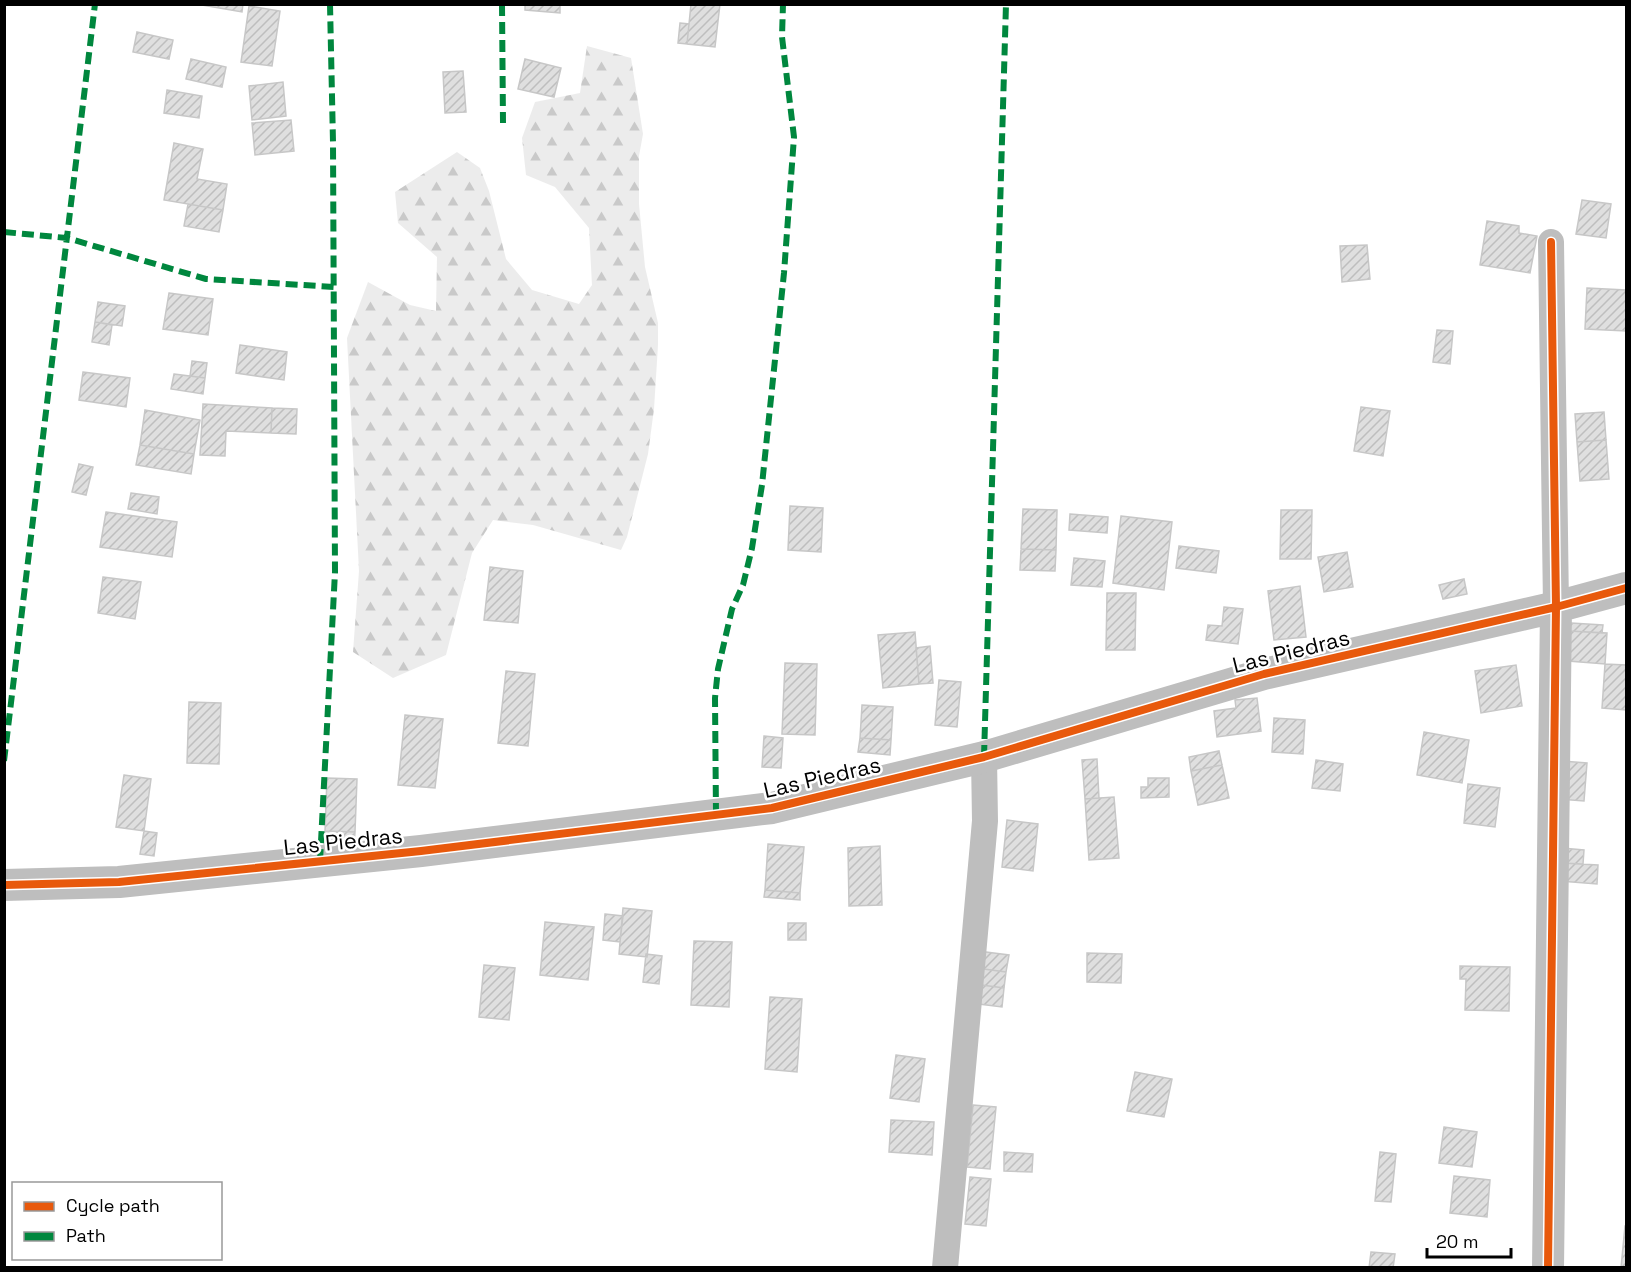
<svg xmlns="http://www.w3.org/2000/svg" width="1631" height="1272" font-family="'Space Grotesk',sans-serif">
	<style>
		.forest { fill: url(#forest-firs) }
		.building { fill: url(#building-hatch); stroke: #c7c7c7; stroke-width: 1.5 }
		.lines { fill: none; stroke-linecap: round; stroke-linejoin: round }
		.minor { stroke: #bebebe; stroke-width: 26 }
		.tertiary { stroke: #bebebe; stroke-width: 32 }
		.quiet { stroke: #00873e; stroke-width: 6; stroke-dasharray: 12 6; stroke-linecap: butt }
		.cycleway-casing { stroke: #fff; stroke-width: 11 }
		.cycleway { stroke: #e8590c; stroke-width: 8 }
		.labels { text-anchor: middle; stroke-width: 5; stroke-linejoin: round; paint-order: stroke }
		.street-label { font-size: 22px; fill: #000; stroke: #fff }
	</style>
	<defs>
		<pattern id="forest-firs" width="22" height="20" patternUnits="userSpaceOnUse" patternTransform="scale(1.5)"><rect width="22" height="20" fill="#ececec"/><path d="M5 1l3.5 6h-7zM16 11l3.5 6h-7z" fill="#c9c9c9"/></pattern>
		<pattern id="building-hatch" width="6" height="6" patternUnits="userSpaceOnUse" patternTransform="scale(1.5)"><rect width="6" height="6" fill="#dfdfdf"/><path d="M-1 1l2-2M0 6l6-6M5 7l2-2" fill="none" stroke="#bebebe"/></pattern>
	</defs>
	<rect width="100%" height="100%" fill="#fff"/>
	<!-- forest -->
	<path class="forest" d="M587 46 631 58 643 134 639 156V204L645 267 658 323V345L654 409 648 454 627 537 621 550 533 525 493 520 472 553 446 655 393 678 353 652 359 571 347 338 368 282 410 305 436 311 437 257 398 223 395 192 457 152 480 168 489 191 506 259 532 290 579 304 592 285 589 228 555 187 526 175 522 138 535 102 580 93Z"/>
	<!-- building -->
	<path class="building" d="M196 4H243L242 12Z
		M525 4H560V13L525 10Z
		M691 4H720L715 47 687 44Z
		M249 6 280 11 272 66 241 62Z
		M680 23 689 24 687 44 678 43Z
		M137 32 173 40 169 59 133 52Z
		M191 59 226 67 222 87 186 79Z
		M525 59 561 68 554 97 518 89Z
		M463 71 466 112 445 113 443 72Z
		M283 82 286 116 252 120 249 86Z
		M167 90 202 96 199 118 164 113Z
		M291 120 294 151 255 155 252 123Z
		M174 143 203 149 197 179 227 184 223 210 164 200Z
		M1582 200 1611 204 1606 238 1576 234Z
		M188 204 223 210 219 232 184 226Z
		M1487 221 1519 226V233L1537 236 1530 273 1480 265Z
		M1367 245 1370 279 1342 282 1340 246Z
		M1587 288 1626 290V331L1585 329Z
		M169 293 213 299 208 335 163 329Z
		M98 302 125 306 122 326 95 322Z
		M95 322 112 325 109 345 92 342Z
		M1437 330 1453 331 1450 364 1433 362Z
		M240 345 287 352 284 380 236 373Z
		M192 361 207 363 205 378 190 376Z
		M83 372 130 378 126 407 79 400Z
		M174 374 205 378 203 394 171 389Z
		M203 404 272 408 271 433 226 431 225 456 200 455Z
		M1361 407 1390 411 1383 456 1354 451Z
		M272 408 297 409 296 434 271 433Z
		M145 410 200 420 194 454 140 445Z
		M1604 412 1606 440 1577 442 1575 414Z
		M1606 440 1609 479 1580 481 1577 442Z
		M140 445 194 454 191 474 136 465Z
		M79 464 93 467 86 495 72 492Z
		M131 493 159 497 157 514 128 509Z
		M790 506 823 508 821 552 788 550Z
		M1023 509 1057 510 1056 550 1021 549Z
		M1281 510H1312L1311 559H1280Z
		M106 512 177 522 172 557 100 547Z
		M1070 514 1108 517 1107 533 1069 530Z
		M1121 516 1172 522 1164 590 1113 583Z
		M1179 546 1219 551 1216 573 1176 568Z
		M1021 549 1056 550 1055 571 1020 570Z
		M1347 552 1353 587 1324 592 1318 557Z
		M1074 558 1105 561 1102 587 1071 585Z
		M490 567 523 571 518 623 484 620Z
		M103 577 141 582 135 619 98 613Z
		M1464 579 1467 594 1443 599 1439 585Z
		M1300 586 1306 637 1274 640 1268 591Z
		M1107 593H1136L1135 650H1106Z
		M1224 607 1243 609 1238 644 1206 640 1208 625 1222 626Z
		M1571 623 1603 625 1602 633 1570 631Z
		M1570 631 1607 633 1605 664 1568 661Z
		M915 632 919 684 883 688 878 635Z
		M930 646 933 683 919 684 916 648Z
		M785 663 817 664 815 735 782 734Z
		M1605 664 1626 665V710L1602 708Z
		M1516 665 1522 706 1481 713 1475 671Z
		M506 671 535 674 528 746 498 743Z
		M939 680 961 682 957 727 935 725Z
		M1257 698 1261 731 1217 737 1214 711 1236 708 1235 700Z
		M189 702 221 703 219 764 187 763Z
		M862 705 893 707 891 740 860 738Z
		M405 715 443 719 435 788 398 785Z
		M1274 718 1305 720 1303 754 1272 752Z
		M1424 732 1469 740 1462 783 1417 775Z
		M764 736 783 738 781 768 762 767Z
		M860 738 891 740 890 755 858 752Z
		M1219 751 1222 765 1191 771 1189 757Z
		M1097 759 1099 798 1085 799 1082 760Z
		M1316 760 1343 764 1340 791 1312 788Z
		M1562 761 1587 763 1584 801 1559 799Z
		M1222 765 1229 798 1198 805 1191 771Z
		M124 775 151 779 144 831 116 827Z
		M327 778 357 779 355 832 325 831Z
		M1148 778H1169V797L1141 798V787H1148Z
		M1468 784 1500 788 1495 827 1464 823Z
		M1114 797 1119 858 1089 860 1085 799Z
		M1007 820 1038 824 1033 871 1002 867Z
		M144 831 157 833 154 856 140 854Z
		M325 831 355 832 354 846 324 844Z
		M768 844 804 847 800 893 765 890Z
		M880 846 882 905 849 906 848 848Z
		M1562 848 1584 850 1583 864 1561 863Z
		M1561 863 1598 865 1597 884 1560 881Z
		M765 890 800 893V900L764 897Z
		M623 908 652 911 647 957 619 954Z
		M605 914 623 916 620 942 603 940Z
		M545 922 594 927 588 980 540 975Z
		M788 923H806V940H788Z
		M694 941 732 942 729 1007 691 1005Z
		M978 951 1009 955 1006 972 976 968Z
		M1087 953 1122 954 1121 983 1087 982Z
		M646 954 662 956 659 984 643 982Z
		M484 965 515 968 509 1020 479 1017Z
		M1460 966 1510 967 1509 1011 1465 1010 1466 979H1460Z
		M976 968 1006 972 1004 988 974 984Z
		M974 984 1004 988 1002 1007 971 1003Z
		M770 997 802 999 797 1072 765 1069Z
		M896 1055 925 1059 919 1102 890 1098Z
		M1135 1072 1172 1079 1164 1117 1127 1111Z
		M973 1105 996 1107 990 1169 967 1167Z
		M891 1120 934 1122 932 1155 889 1152Z
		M1444 1127 1477 1132 1472 1167 1439 1163Z
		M1004 1152 1033 1154 1032 1172 1004 1171Z
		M1380 1152 1396 1154 1391 1202 1375 1201Z
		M1454 1176 1490 1180 1487 1217 1450 1213Z
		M970 1177 991 1179 986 1226 965 1224Z
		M1625 1226H1626V1268H1621Z
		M1371 1252 1395 1254 1393 1268H1369Z"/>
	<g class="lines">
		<!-- minor -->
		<path class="minor" d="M1551 242 1556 607
			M945 1268 985 821 984 757"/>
		<!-- tertiary -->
		<path class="tertiary" d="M4 885 119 882 421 851 772 808 984 757 1264 674 1556 607 1626 588
			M1548 1268 1556 607"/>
		<!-- quiet -->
		<path class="quiet" d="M502 4 503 123
			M4 232 67 238 206 279 334 287
			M984 757 1006 4
			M4 761 95 4
			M716 815 715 698 718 669 732 609 743 585 752 548 762 485 784 273 794 137 782 37 783 4
			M320 861 335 572 333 142 330 4"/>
		<defs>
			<path id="cycleway" d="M4 885 119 882 421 851 772 808 984 757 1264 674 1556 607 1626 588
				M1548 1268 1556 607 1551 242"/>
		</defs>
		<!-- cycleway casing -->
		<use href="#cycleway" class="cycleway-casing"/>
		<!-- cycleway -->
		<use href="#cycleway" class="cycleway"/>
	</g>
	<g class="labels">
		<!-- street labels -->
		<g class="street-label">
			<text transform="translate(1291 651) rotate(-14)" y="8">Las Piedras</text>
			<text transform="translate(822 777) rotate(-13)" y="8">Las Piedras</text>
			<text transform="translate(343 841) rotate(-6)" y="8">Las Piedras</text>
		</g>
	</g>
	<!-- border -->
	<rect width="1631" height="1272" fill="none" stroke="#000000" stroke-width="12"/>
	<!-- legend -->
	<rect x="12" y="1182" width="210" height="78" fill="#ffffff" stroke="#999999" stroke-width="1.5"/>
	<rect x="24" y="1202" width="30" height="9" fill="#e8590c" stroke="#999999" stroke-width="1.5"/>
	<text x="66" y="1212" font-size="18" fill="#000000">Cycle path</text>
	<rect x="24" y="1232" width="30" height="9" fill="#00873e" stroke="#999999" stroke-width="1.5"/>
	<text x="66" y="1242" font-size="18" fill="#000000">Path</text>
	<!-- scale -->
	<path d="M1427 1248v9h84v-9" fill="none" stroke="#000000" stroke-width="3"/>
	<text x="1436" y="1248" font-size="18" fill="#000000" stroke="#ffffff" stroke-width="4.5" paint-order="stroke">20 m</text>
</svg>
